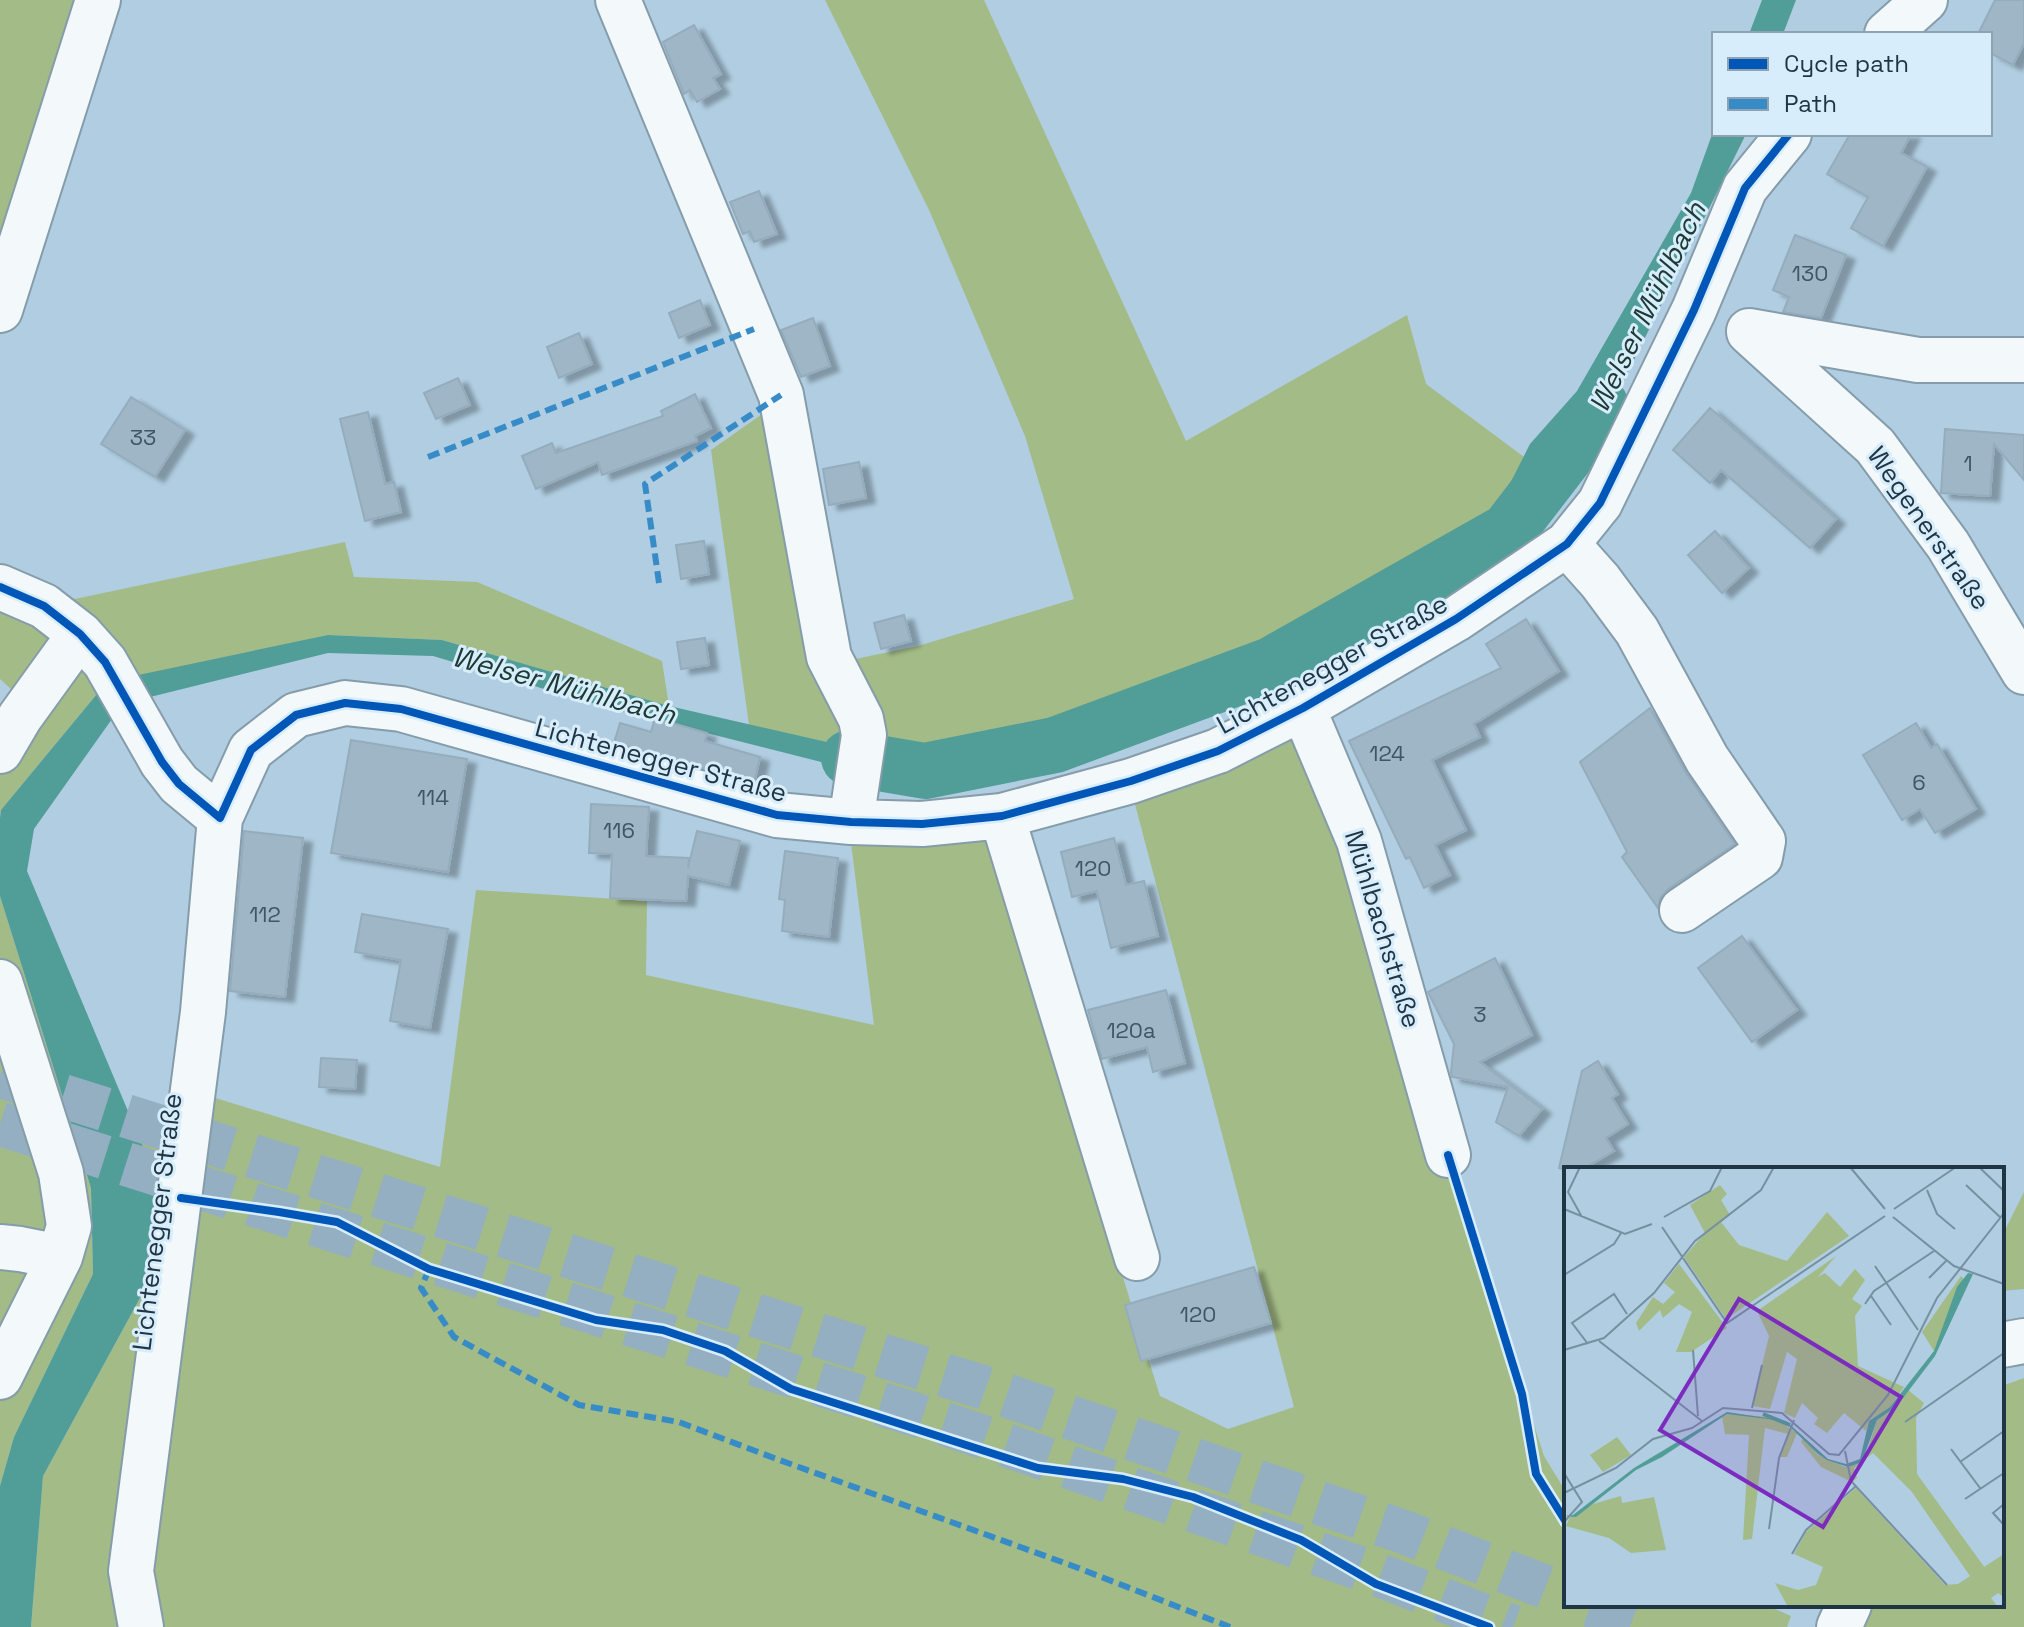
<svg xmlns="http://www.w3.org/2000/svg" width="2024" height="1627" font-family="'Space Grotesk',sans-serif">
	<style>
		.green { fill: #a3bb86 }
		.water { fill: #519d98 }
		.lines { fill: none; stroke-linecap: round; stroke-linejoin: round }
		.river { stroke: #519d98; stroke-width: 56 }
		.building { fill: #9fb6c7; stroke: #95acbc; stroke-width: 2; filter: url(#shadow) }
		.highway-tunnel { stroke: #93afc1; stroke-width: 44; stroke-dasharray: 44 22; stroke-linecap: butt }
		.minor-casing { stroke: #859cab; stroke-width: 48 }
		.minor { stroke: #f3f8fa; stroke-width: 44 }
		.quiet { stroke: #378cc8; stroke-width: 6; stroke-dasharray: 12 6; stroke-linecap: butt }
		.cycleway-casing { stroke: #d8edfc; stroke-width: 13 }
		.cycleway { stroke: #0057b8; stroke-width: 8 }
		.labels { text-anchor: middle; stroke-width: 6; stroke-linejoin: round; paint-order: stroke }
		.number-label { font-size: 22px; fill: #405665 }
		.street-label { font-size: 26px; fill: #1f3543; stroke: #d8edfc }
		.water-label { font-size: 28px; font-style: italic; fill: #1c3933; stroke: #d8edfc }
		.inset-river { fill: none; stroke: #519d98; stroke-width: 4 }
		.inset-road { fill: none; stroke: #7690a2; stroke-width: 2 }
		.view { fill: #7b2cbf; fill-opacity: 0.15; stroke: #7b2cbf; stroke-width: 4 }
		.inset-edge { fill: none; stroke: #1f3543; stroke-width: 4 }
	</style>
	<defs>
		<filter id="shadow"><feDropShadow dx="9" dy="5" stdDeviation="2" flood-color="#0004"/></filter>
	</defs>
	<rect width="100%" height="100%" fill="#b0cde1"/>
	<!-- green -->
	<path class="green" d="M0 0H86L0 265Z
		M825 0H984L1186 441 1407 315 1426 384 1524 457 1496 511 1268 652 1059 731 932 760 862 750 749 725 711 450 782 400 831 664 918 646 1074 599 1025 436 930 212Z
		M345 542 354 577 477 582 662 661 669 706 442 640 328 635 97 694 1 810 0 818V772L34 710 0 679V578L75 599Z
		M1308 718 1544 1456 1566 1492V1605H1766L1791 1616 1787 1627H31L43 1476 140 1298 160 1227 149 1161 131 1118 209 1096 440 1167 476 890 647 901 646 975 874 1025 851 843 985 835 1160 1396 1228 1429 1294 1407 1131 789Z
		M0 896 91 1188 93 1274 14 1437 0 1486Z
		M2024 1192V1289L2002 1291V1236Z
		M2024 1378V1627H1864L1872 1605H2002V1386Z"/>
	<!-- water -->
	<path class="water" d="M1762 0H1796L1783 34H1749Z
		M1714 129V134H1746L1618 392 1508 531 1271 665 1055 745 925 771 859 768 849 769 612 709 433 656 328 653 134 701 112 719 34 829 27 871 149 1161 160 1227 140 1298 43 1476 31 1627H0V1486L14 1437 93 1274 91 1188 0 896V818L1 810 97 694 129 677 328 635 442 640 669 706 862 750 932 760 1059 731 1268 652 1496 511 1530 444 1577 391 1691 193Z"/>
	<g class="lines">
		<!-- river -->
		<path class="river" d="M849 758 925 771 1055 745 1271 665 1508 531 1598 414 1601 406"/>
	</g>
	<!-- building -->
	<path class="building" d="M1995 0H2024V43L2013 65 1990 53V34H1978Z
		M694 25 721 74 713 78 720 89 697 102 690 90 684 94 663 42Z
		M1850 134H1911L1901 153 1927 167 1883 246 1851 228 1868 197 1827 174Z
		M759 191 777 234 754 242 750 231 743 234 730 202Z
		M1795 235 1846 255 1821 318 1783 312 1789 297 1773 290Z
		M700 300 710 325 679 338 669 313Z
		M813 318 830 366 801 377 781 330Z
		M579 333 592 364 559 378 547 347Z
		M458 378 470 405 436 419 424 393Z
		M695 394 711 428 695 436 697 441 602 475 598 462 536 489 522 456 552 443 556 453 663 416 661 411Z
		M131 397 185 430 155 477 101 444Z
		M1710 408 1836 519 1810 548 1721 470 1710 483 1673 450Z
		M368 412 385 484 394 482 401 512 365 521 340 419Z
		M1945 429 2024 435V480L1994 444 1990 496 1941 493Z
		M859 462 866 498 829 505 823 469Z
		M1715 531 1749 568 1722 593 1688 555Z
		M704 541 709 574 681 579 676 545Z
		M904 615 911 641 881 649 874 623Z
		M1526 619 1559 671 1474 724 1480 737 1432 760 1466 830 1435 845 1450 875 1424 888 1410 857 1406 859 1349 741 1501 668 1486 644Z
		M705 638 709 665 681 669 677 642Z
		M1650 708 1686 773 1735 844 1668 889 1660 898 1658 908 1622 857 1627 852 1580 762Z
		M655 718 707 733 705 741 760 757 754 783 614 743 620 723 651 732Z
		M1916 723 1931 748 1937 744 1976 809 1935 833 1920 809 1902 820 1863 755Z
		M351 740 467 759 448 872 331 853Z
		M591 804 649 807 646 856 689 858 688 868 697 831 740 841 729 885 688 876 686 901 610 898 612 854 589 853Z
		M244 831 303 838 285 997 230 991Z
		M1114 838 1126 885 1144 881 1158 936 1111 948 1097 891 1072 897 1061 852Z
		M785 851 838 858 829 937 782 931 785 900 779 899Z
		M362 914 448 929 430 1028 390 1021 401 960 355 952Z
		M1742 936 1797 1010 1752 1042 1698 968Z
		M1495 958 1532 1035 1480 1062 1542 1109 1519 1136 1496 1122 1508 1087 1452 1077 1451 1072 1454 1044 1428 992Z
		M1166 990 1185 1063 1153 1072 1147 1047 1102 1059 1088 1010Z
		M321 1058 357 1060 355 1089 319 1087Z
		M1598 1061 1618 1094 1612 1098 1628 1124 1606 1138 1614 1151 1583 1169 1566 1170 1559 1168 1582 1071Z
		M1254 1267 1271 1323 1141 1361 1125 1305Z"/>
	<g class="lines">
		<!-- highway-tunnel -->
		<path class="highway-tunnel" d="M0 1076 982 1387 1401 1531 1566 1595
			M0 1124 957 1428 1379 1575 1513 1627
			M1591 1605 1648 1627"/>
		<defs>
			<path id="minor" d="M618 0 781 395 829 657 861 719 864 735 851 822
				M1887 34 1925 0
				M0 310 98 0
				M1749 331 1918 360H2024
				M1749 332 1875 446 1948 545 2024 672
				M1567 544 1600 581 1637 631 1707 759 1763 841 1760 857 1682 910
				M0 587 44 606 80 634 105 662 162 762 179 784 220 818
				M1303 708 1359 841 1448 1155
				M0 751 20 717 80 634
				M1002 816 1137 1258
				M0 982 61 1173 69 1226 60 1257
				M0 1247 20 1249 60 1257 0 1377
				M2002 1345 2024 1341
				M141 1627 131 1571 203 1012 220 818 251 750 296 715 345 703 401 709 777 815 851 822 922 824 1002 816 1131 781 1218 751 1303 708 1456 619 1567 544 1600 503 1694 310 1745 188 1789 134
				M1839 1627 1849 1605"/>
		</defs>
		<!-- minor casing -->
		<use href="#minor" class="minor-casing"/>
		<!-- minor -->
		<use href="#minor" class="minor"/>
		<!-- quiet -->
		<path class="quiet" d="M428 457 754 329
			M659 583 645 484 781 395
			M429 1269 421 1288 454 1337 579 1405 679 1422 774 1458 1073 1566 1230 1627"/>
		<defs>
			<path id="cycleway" d="M0 587 44 606 80 634 105 662 162 762 179 784 220 818 251 750 296 715 345 703 401 709 777 815 851 822 922 824 1002 816 1131 781 1218 751 1303 708 1456 619 1567 544 1600 503 1694 310 1745 188 1789 134
				M1448 1155 1522 1394 1536 1474 1566 1522
				M181 1198 279 1212 337 1222 429 1269 596 1320 663 1330 725 1351 791 1389 1038 1468 1123 1479 1193 1497 1301 1540 1376 1584 1489 1627"/>
		</defs>
		<!-- cycleway casing -->
		<use href="#cycleway" class="cycleway-casing"/>
		<!-- cycleway -->
		<use href="#cycleway" class="cycleway"/>
	</g>
	<g class="labels">
		<!-- number labels -->
		<g class="number-label">
			<text x="1810" y="281">130</text>
			<text x="143" y="445">33</text>
			<text x="1968" y="471">1</text>
			<text x="1387" y="761">124</text>
			<text x="1919" y="790">6</text>
			<text x="433" y="805">114</text>
			<text x="619" y="838">116</text>
			<text x="1093" y="876">120</text>
			<text x="265" y="922">112</text>
			<text x="1480" y="1022">3</text>
			<text x="1131" y="1038">120a</text>
			<text x="1198" y="1322">120</text>
		</g>
		<!-- street labels -->
		<g class="street-label">
			<text transform="translate(1929 528) rotate(55)" y="9">Wegenerstraße</text>
			<text transform="translate(1332 664) rotate(-29)" y="9">Lichtenegger Straße</text>
			<text transform="translate(661 760) rotate(15)" y="9">Lichtenegger Straße</text>
			<text transform="translate(1383 929) rotate(73)" y="9">Mühlbachstraße</text>
			<text transform="translate(157 1222) rotate(-83)" y="9">Lichtenegger Straße</text>
		</g>
		<!-- water labels -->
		<g class="water-label">
			<text transform="translate(1647 307) rotate(-64)" y="10">Welser Mühlbach</text>
			<text transform="translate(564 685) rotate(15)" y="10">Welser Mühlbach</text>
		</g>
	</g>
	<!-- overview -->
	<g transform="translate(1564 1167)">
		<rect width="440" height="440" fill="#b0cde1"/>
		<path d="M156 18 163 27 157 33 166 48 157 55 175 78 223 94 263 45 285 69 162 152 120 90 141 66 126 38ZM272 89 254 110 261 106 276 120 291 102 301 113 288 132 298 139 291 149 294 199 340 220 326 240 305 254 302 264 280 246 263 266 250 257 254 251 238 236 231 251 220 246 233 192 223 185 206 242 188 239 205 169 193 144ZM115 97 163 161 127 185H112L128 145 115 137 99 151 96 143 75 164 72 156 89 130 99 137 111 125 100 116ZM397 109 400 112 370 184 358 165ZM344 223 360 236 352 251 353 307 421 401 406 409 348 325 309 286 290 301 293 311 288 315 257 300 237 275 239 271 254 288 281 300 301 291 313 253ZM163 247 209 250 233 266 223 290H215L224 267 201 261 188 372 179 373 185 268 161 267 158 250ZM53 270 67 288 39 305 26 288ZM292 321 381 418 394 417 440 387V430L434 426 427 431 434 440H224L211 416 234 423 252 418 259 400 230 387 242 365ZM57 329 58 336 90 330 102 383 67 386 45 371 2 359 6 350 29 337Z" fill="#a3bb86"/>
		<path d="M404 106 409 107 371 189 333 239 313 253 298 295 284 300 263 293 254 287 220 254 163 247 98 290 72 303 12 350 0 349 9 348 70 301 163 245 222 254 264 292 282 297 296 292 305 254 326 240 370 184 393 120Z" fill="#519d98"/>
		<path class="inset-river" d="M199 247 226 258"/>
		<path class="inset-road" d="M16 0 4 25 18 50M286 0 321 42M415 0 440 24M402 18 437 51M363 23 373 47 391 62M0 42 61 67 88 57M330 42 392 0M100 50 146 24 158 0M329 50 390 99 440 117M98 60 163 156 321 49M311 99 354 163M0 108 50 77 57 66M365 111 382 94M307 129 327 158M301 137 310 124 370 84M35 174 138 254M24 177 8 156 50 127 63 147M0 183 40 171 90 126 131 74 197 23 210 0M129 183 134 249M188 241 198 198M341 255 440 186M387 282 416 321M281 284 287 314 383 418M396 295 440 264M0 306 18 335 0 355M0 326 52 301 89 272 128 261 159 241 218 246 265 287 275 288 324 228 373 131 440 46M401 332 440 306M440 337 429 346 440 358M205 362 215 291 230 253M228 387 242 363 292 319"/>
		<path class="view" d="M175 132 337 230 259 360 96 263Z"/>
		<rect width="440" height="440" class="inset-edge"/>
	</g>
	<!-- legend -->
	<rect x="1712" y="32" width="280" height="104" fill="#d8edfc" stroke="#8ea3b2" stroke-width="2"/>
	<rect x="1728" y="58" width="40" height="12" fill="#0057b8" stroke="#8ea3b2" stroke-width="2"/>
	<text x="1784" y="72" font-size="24" fill="#1f3543">Cycle path</text>
	<rect x="1728" y="98" width="40" height="12" fill="#378cc8" stroke="#8ea3b2" stroke-width="2"/>
	<text x="1784" y="112" font-size="24" fill="#1f3543">Path</text>
</svg>
